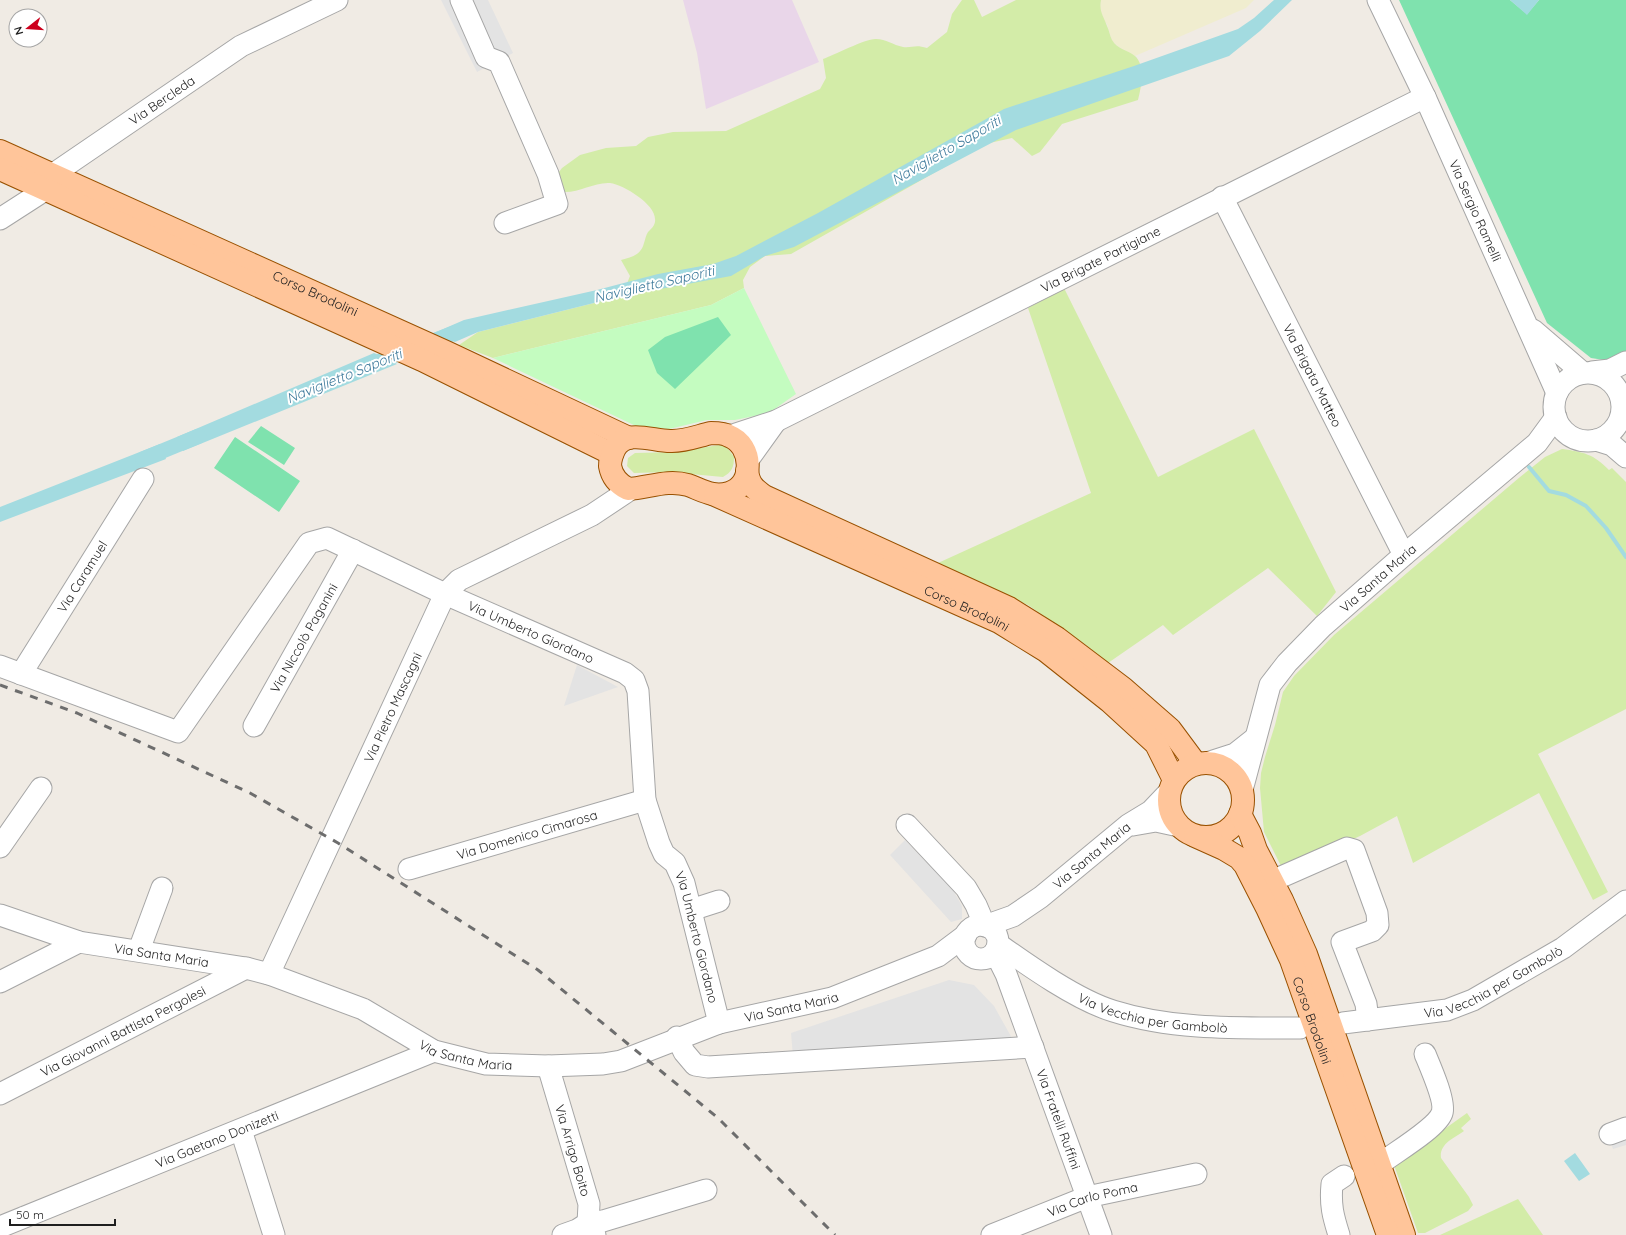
<svg xmlns="http://www.w3.org/2000/svg" width="1626" height="1235" font-family="Quicksand,sans-serif">
	<style>
		.industrial { fill: #e9d6e9 }
		.farmland { fill: #f0edcf }
		.grass { fill: #d3eca8 }
		.park { fill: #c4fcc0 }
		.pitch { fill: #7fe2ae }
		.parking { fill: #e3e3e3 }
		.water { fill: #a3dbe0 }
		.lines { fill: none; stroke-linecap: round; stroke-linejoin: round }
		.stream { stroke: #a3dbe0; stroke-width: 4 }
		.canal { stroke: #a3dbe0; stroke-width: 15 }
		.minor-casing { stroke: #a6a6a6; stroke-width: 23 }
		.major-casing { stroke: #995100; stroke-width: 24 }
		.minor { stroke: #fff; stroke-width: 21 }
		.major { stroke: #ffc59a; stroke-width: 22 }
		.rail { stroke: #6d6d6d; stroke-width: 3; stroke-dasharray: 8 8; stroke-linecap: butt }
		.labels { text-anchor: middle; stroke-width: 4; stroke-linejoin: round; paint-order: stroke }
		.street-label { font-size: 13px; fill: #1f1f1f; stroke: #fff }
		.water-label { font-size: 14px; font-style: italic; fill: #3e7a9b; stroke: #fff }
	</style>
	<rect width="100%" height="100%" fill="#f0ebe4"/>
	<!-- industrial -->
	<path class="industrial" d="M683 0H792L819 62 706 109 697 53Z"/>
	<!-- farmland -->
	<path class="farmland" d="M1101 0H1254L1246 8 1135 56 1119 47 1112 41 1107 24 1101 17 1100 8Z"/>
	<!-- grass -->
	<path class="grass" d="M962 0H974L982 17 1016 0H1101C1099 12 1103 15 1107 26 1109 30 1110 36 1112 40 1117 49 1128 50 1135 56 1146 66 1141 88 1138 100L1062 124 1040 152 1032 156 1012 138 985 144 791 254 765 256 750 267 743 280 744 288 711 305 493 358 459 345 478 332 622 296 630 276 621 260C632 257 641 255 644 243 645 240 646 235 648 232 651 229 656 225 655 219 655 204 624 185 610 183 594 182 579 193 563 192L556 176 562 168 580 155 606 148 636 146 648 137 673 132 726 131 820 89 826 78 823 59C834 55 867 38 876 39 886 39 893 45 903 47 913 48 915 44 927 48L947 32 952 14Z
		M1064 288 1158 477 1254 429 1336 592 1317 616 1268 568 1173 635 1163 625 1108 663 1086 645 1028 605 938 563 1091 493 1028 308Z
		M719 445 726 446 734 457C734 467 732 472 723 477L669 472 634 473 627 466 628 458 635 453 675 452Z
		M1562 449C1583 452 1594 454 1609 470L1612 468 1626 482V709L1538 754 1608 892 1593 900 1539 793 1413 863 1397 816 1360 836 1292 867 1282 868 1264 832 1260 788 1261 773 1265 757 1275 725 1283 692 1294 676 1334 635 1520 477 1545 457Z
		M1467 1113 1471 1119 1461 1128 1464 1131C1454 1138 1439 1144 1441 1158L1469 1197 1473 1205 1468 1211 1425 1233H1418L1394 1165Z
		M1518 1199 1543 1235H1440Z"/>
	<!-- park -->
	<path class="park" d="M744 288 796 394 769 413 735 420H707L669 429 638 427 493 358 711 305Z"/>
	<!-- pitch -->
	<path class="pitch" d="M1399 0H1510L1527 14 1539 0H1626V353L1617 362 1591 358 1547 323Z
		M718 317 731 335 675 389 657 373 648 350 665 337Z
		M261 426 295 448 284 465 248 442Z
		M235 437 300 481 279 512 214 468Z"/>
	<!-- parking -->
	<path class="parking" d="M441 0H488L513 53 477 72Z
		M577 665 618 687 564 706Z
		M905 840 953 890 962 906V919L951 922 890 855Z
		M949 980 974 985 994 1006 1013 1040 793 1056 791 1033Z
		M1626 1134V1145L1613 1149 1609 1139Z"/>
	<!-- water -->
	<path class="water" d="M1274 0H1292L1260 31 1229 56 1016 130 794 247 765 256 731 276 622 296 478 332 455 342 434 333 464 320 597 290 658 274 713 264 736 256 818 213 1004 109 1134 66 1238 29 1254 18Z
		M1510 0H1539L1527 15Z
		M374 353 397 364 183 451 177 437Z
		M160 444 166 459 0 522V507Z
		M1575 1153 1590 1174 1579 1181 1564 1161Z"/>
	<g class="lines">
		<!-- stream -->
		<path class="stream" d="M1529 467 1549 491 1566 495 1586 506 1606 528 1626 557"/>
		<!-- canal -->
		<path class="canal" d="M367 366 462 330
			M143 459 199 436"/>
		<defs>
			<g id="minor">
				<path d="M461 0 486 57 499 62 548 174 557 204 505 223"/>
				<path id="s1" d="M1378 0 1425 97 1557 393"/>
				<path id="s2" d="M1222 197 1404 555"/>
				<path id="s3" d="M0 219 45 190 52 175 241 46 337 0"/>
				<path d="M1533 330 1583 373"/>
				<path d="M1592 372 1610 370 1626 362"/>
				<circle cx="1588" cy="407" r="34"/>
				<path id="s4" d="M730 436 776 421 1425 97"/>
				<path d="M1596 440 1612 445 1626 457"/>
				<path d="M748 460 776 421"/>
				<path id="s5" d="M0 666 178 732 309 543 327 538 445 594 625 673 634 680 638 691 645 800 659 843 664 854 675 863 684 883 719 1023"/>
				<path id="s6" d="M21 674 143 479"/>
				<path id="s7" d="M254 726 353 550"/>
				<path d="M1207 763 1235 754 1254 739"/>
				<path id="s8" d="M1242 790 1270 685 1287 663 1323 626 1404 555 1537 443 1556 417"/>
				<path d="M907 825 966 888 976 905 985 926"/>
				<path d="M1133 825 1156 821 1179 826"/>
				<path d="M0 847 41 788"/>
				<path id="s9" d="M409 869 645 800"/>
				<path d="M1272 881 1347 848 1354 850 1377 913 1378 925 1372 931 1342 942 1366 1004 1368 1020"/>
				<path d="M691 910 719 901"/>
				<path id="s10" d="M0 915 79 942 246 968 269 974 363 1009 434 1051 486 1064 548 1066 603 1064 621 1061 719 1023 832 998 938 956 966 935"/>
				<circle cx="981" cy="942" r="17"/>
				<path id="s11" d="M989 927 996 922 1013 916 1041 897 1128 825 1151 811 1170 791"/>
				<path id="s12" d="M998 944C1029 966 1077 1000 1113 1011 1173 1030 1238 1028 1300 1028"/>
				<path d="M139 950 162 888"/>
				<path id="s13" d="M995 952 1006 974 1101 1235"/>
				<path id="s14" d="M269 974 445 594 459 580 592 515 631 489"/>
				<path d="M0 982 79 942"/>
				<path id="s15" d="M1343 1023 1447 1010 1473 1000 1563 948 1626 901"/>
				<path d="M677 1037 684 1052 695 1065 708 1067 1033 1047"/>
				<path id="s16" d="M548 1066 589 1204 588 1223 595 1235"/>
				<path id="s17" d="M0 1094 246 968"/>
				<path d="M241 1130 274 1235"/>
				<path d="M1610 1134 1626 1128"/>
				<path d="M1380 1164C1394 1153 1437 1128 1442 1113 1446 1102 1430 1066 1425 1054"/>
				<path id="s18" d="M0 1227 434 1051"/>
				<path d="M563 1235 577 1230 588 1223 603 1221 706 1190"/>
				<path id="s19" d="M992 1235 1087 1197 1196 1174"/>
				<path d="M1339 1235C1333 1216 1330 1205 1332 1184L1344 1176"/>
			</g>
			<g id="major">
				<path id="s20" d="M0 151 446 352 629 438"/>
				<path d="M0 169 422 360 612 454"/>
				<path d="M711 433C717 433 724 433 729 436 753 445 755 485 729 493 713 498 702 490 688 485 667 479 648 488 628 489 618 484 612 477 610 466 610 459 612 454 615 448 627 428 654 442 672 441 686 441 698 436 711 433Z"/>
				<path d="M747 471C749 484 753 488 764 496L1009 608 1057 638 1123 688 1170 729 1196 764"/>
				<path id="s21" d="M715 495 999 622 1046 651 1109 701 1156 744 1174 780"/>
				<circle cx="1206" cy="800" r="37"/>
				<path d="M1240 814 1250 833 1256 850 1282 900 1306 954 1404 1235"/>
				<path id="s22" d="M1195 836 1224 849 1239 858 1245 865 1267 908 1291 960 1388 1235"/>
			</g>
		</defs>
		<!-- minor casing -->
		<use href="#minor" class="minor-casing"/>
		<!-- major casing -->
		<use href="#major" class="major-casing"/>
		<!-- minor -->
		<use href="#minor" class="minor"/>
		<!-- major -->
		<use href="#major" class="major"/>
		<!-- rail -->
		<path class="rail" d="M0 685 77 713 250 793 338 843 538 970 718 1118 835 1235"/>
	</g>
	<g class="labels">
		<!-- street labels -->
		<g class="street-label">
			<text dy="5" stroke="none"><textPath href="#s3" startOffset="203">Via Bercleda</textPath></text>
			<text dy="5" stroke="none"><textPath href="#s1" startOffset="232">Via Sergio Ramelli</textPath></text>
			<text dy="5" stroke="none"><textPath href="#s4" startOffset="411">Via Brigate Partigiane</textPath></text>
			<text dy="5" stroke="none"><textPath href="#s20" startOffset="346">Corso Brodolini</textPath></text>
			<text dy="5" stroke="none"><textPath href="#s2" startOffset="200">Via Brigata Matteo</textPath></text>
			<text dy="5" stroke="none"><textPath href="#s6" startOffset="115">Via Caramuel</textPath></text>
			<text dy="5" stroke="none"><textPath href="#s8" startOffset="261">Via Santa Maria</textPath></text>
			<text dy="5" stroke="none"><textPath href="#s21" startOffset="276">Corso Brodolini</textPath></text>
			<text dy="5" stroke="none"><textPath href="#s5" startOffset="663">Via Umberto Giordano</textPath></text>
			<text dy="5" stroke="none"><textPath href="#s7" startOffset="101">Via Niccolò Paganini</textPath></text>
			<text dy="5" stroke="none"><textPath href="#s14" startOffset="294">Via Pietro Mascagni</textPath></text>
			<text dy="5" stroke="none"><textPath href="#s9" startOffset="123">Via Domenico Cimarosa</textPath></text>
			<text dy="5" stroke="none"><textPath href="#s11" startOffset="126">Via Santa Maria</textPath></text>
			<text dy="5" stroke="none"><textPath href="#s5" startOffset="1047">Via Umberto Giordano</textPath></text>
			<text dy="5" stroke="none"><textPath href="#s10" startOffset="167">Via Santa Maria</textPath></text>
			<text dy="5" stroke="none"><textPath href="#s15" startOffset="158">Via Vecchia per Gambolò</textPath></text>
			<text dy="5" stroke="none"><textPath href="#s10" startOffset="827">Via Santa Maria</textPath></text>
			<text dy="5" stroke="none"><textPath href="#s12" startOffset="173">Via Vecchia per Gambolò</textPath></text>
			<text dy="5" stroke="none"><textPath href="#s22" startOffset="228">Corso Brodolini</textPath></text>
			<text dy="5" stroke="none"><textPath href="#s17" startOffset="138">Via Giovanni Battista Pergolesi</textPath></text>
			<text dy="5" stroke="none"><textPath href="#s10" startOffset="491">Via Santa Maria</textPath></text>
			<text dy="5" stroke="none"><textPath href="#s13" startOffset="179">Via Fratelli Ruffini</textPath></text>
			<text dy="5" stroke="none"><textPath href="#s18" startOffset="234">Via Gaetano Donizetti</textPath></text>
			<text dy="5" stroke="none"><textPath href="#s16" startOffset="88">Via Arrigo Boito</textPath></text>
			<text dy="5" stroke="none"><textPath href="#s19" startOffset="107">Via Carlo Poma</textPath></text>
		</g>
		<!-- water labels -->
		<g class="water-label">
			<text transform="translate(946 150) rotate(-30)" y="5">Naviglietto Saporiti</text>
			<text transform="translate(654 284) rotate(-13)" y="5">Naviglietto Saporiti</text>
			<text transform="translate(344 376) rotate(-22)" y="5">Naviglietto Saporiti</text>
		</g>
	</g>
	<!-- north arrow -->
	<g transform="translate(28 28) rotate(253)"><circle r="19" fill="#ffffff" stroke="#a5a5a5"/>
	<path d="M0-3L7 15L0 10L-7 15Z" fill="#cd001d"/>
	<text y="-6" font-size="11" font-weight="bold" text-anchor="middle" fill="#1f1f1f">N</text>
	</g>
	<!-- scale -->
	<path d="M10 1219v6h105v-6" fill="none" stroke="#1f1f1f" stroke-width="2"/>
	<text x="16" y="1219" font-size="12" fill="#1f1f1f" stroke="#ffffff" stroke-width="3" paint-order="stroke">50 m</text>
</svg>
